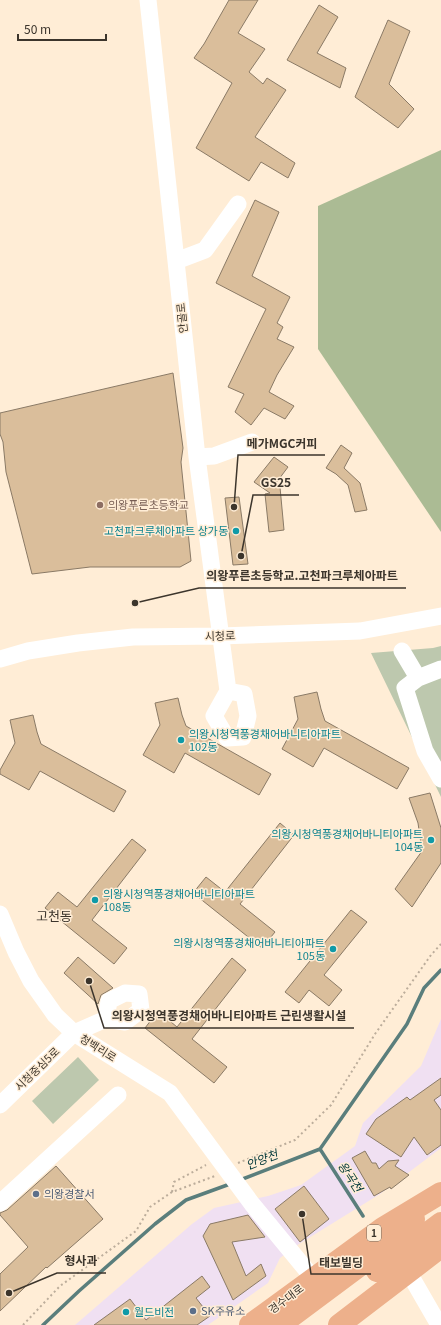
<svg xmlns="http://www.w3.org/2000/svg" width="441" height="1325" viewBox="0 0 441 1325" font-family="Georgia,'Noto Sans KR',serif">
	<rect width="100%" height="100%" fill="#ffedd6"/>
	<!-- industrial -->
	<path fill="#f0e0f2" d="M441,1019V1148L380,1194L299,1244L280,1258L268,1283L208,1325H75L192,1224L214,1208L268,1196L301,1185L355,1146L363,1123L421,1066Z"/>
	<!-- green -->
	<path fill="#bdc8ae" d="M441,646V797L371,653L433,648Z
		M78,1057L99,1080L53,1124L32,1101Z"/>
	<!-- forest -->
	<path fill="#abbb94" d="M441,150V532L318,349V206Z"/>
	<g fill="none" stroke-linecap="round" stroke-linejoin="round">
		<!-- stream -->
		<path stroke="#5a7e7c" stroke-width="3.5" d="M320,1149L363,1216
			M240,1180L320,1149L407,1024L424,988L441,970
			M43,1325L79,1291L155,1224L186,1200L230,1184"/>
	</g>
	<!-- building -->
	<path fill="#dabe9b" stroke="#8a7a66" d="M229,0H258L238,33L265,49L249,72L263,84L267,78L286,90L255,137L295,163L288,178L261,162L249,181L196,148L232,83L194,58L204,44Z
		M319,5L338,17L317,53L346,68L340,88L287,60Z
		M388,20L410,31L389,84L414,109L398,128L355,97Z
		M255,200L279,212L252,276L290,297L277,323L283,327L277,339L294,347L277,375L269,392L294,406L285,419L264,408L251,425L235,412L244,394L228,387L266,309L216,283Z
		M173,373L183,448L181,462L191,561L180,567H90L32,574L6,472L3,442L0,434V413Z
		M341,445L352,453L344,468L360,483L367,510L355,512L348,485L336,474L326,468Z
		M274,457L288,467L276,483L280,487L284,530L269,532L265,494L270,493L254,482Z
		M239,497L248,564L233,565L225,498Z
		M317,692L321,709L325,721L409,768L397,789L324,748L313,767L282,749L298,719L294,697Z
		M178,698L182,715L186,726L271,774L259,795L185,753L174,773L143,755L160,725L155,703Z
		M33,715L37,732L41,744L126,791L114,812L40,771L29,790L0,774V770L15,743L10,720Z
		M430,793L441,828V863L412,907L395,889L422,851L418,823L409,798Z
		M280,823L294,835L240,904L275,932L262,948L193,893L206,877L225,892Z
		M132,839L146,850L92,920L127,948L114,964L45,908L58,892L77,907Z
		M351,910L367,922L324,975L342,990L329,1006L309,990L299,1003L285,992Z
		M78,957L113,988L101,995L98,1004L64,973Z
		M232,958L246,970L192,1039L227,1067L214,1083L145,1028L158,1011L177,1027Z
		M441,1078V1095L434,1100L441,1110V1145L427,1155L414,1137L401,1157L366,1134L376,1119L407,1097L410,1100Z
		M365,1151L372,1163H376L379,1169L388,1161L399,1160L395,1166L409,1175L391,1189L390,1187L374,1196L352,1158Z
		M56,1166L103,1219L47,1268L46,1267L0,1311V1274L28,1247L0,1215V1213L7,1210Z
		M304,1186L329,1219L300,1242L275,1209Z
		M248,1215L265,1237L232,1242L246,1276L261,1264L266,1276L233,1300L203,1236L210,1224Z
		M202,1276L210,1287L196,1298L210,1316L197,1325H94L130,1299L146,1320Z"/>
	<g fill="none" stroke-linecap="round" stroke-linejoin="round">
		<!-- path -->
		<path stroke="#bcad9b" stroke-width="2" stroke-dasharray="2 3" stroke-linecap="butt" d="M238,1163L295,1140L331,1105L375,1034L431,955L441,944
			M172,1192L174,1182L206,1165
			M23,1325L60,1286L136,1231L150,1207L172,1192L215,1176"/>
		<!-- minor -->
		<path stroke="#fff" stroke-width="17" d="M148,0L197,457L228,691L214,716L227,738L243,737L248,716L244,694L228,691
			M176,261L205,250L238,204
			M197,457L214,456L252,442
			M402,651L418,678
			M0,659L28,651L78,643L133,637L220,636L360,631L441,616
			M441,669L418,678L405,688L425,751L441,779
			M0,914L16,952L31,981L55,1015L74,1033L170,1093L252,1204L313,1278
			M0,1105L74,1033L106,1019L125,1022L141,1010L139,994L125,993L109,1001L106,1019
			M0,1203L118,1095
			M409,1273L439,1325"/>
		<!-- major -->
		<path stroke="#edb08b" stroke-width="22" d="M377,1271L441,1223
			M250,1325L383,1228L441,1193
			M280,1325L386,1246L414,1219
			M339,1325L441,1247"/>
	</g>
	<!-- markers -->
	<circle fill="#8d6e63" stroke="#ffedd6" stroke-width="1.5" cx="100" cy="505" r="4"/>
	<g fill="#0f9aa8" stroke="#ffedd6" stroke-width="1.5">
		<circle cx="236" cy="531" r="4"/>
		<circle cx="181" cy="740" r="4"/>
		<circle cx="431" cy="840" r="4"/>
		<circle cx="95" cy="900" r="4"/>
		<circle cx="333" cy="949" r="4"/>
		<circle cx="126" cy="1312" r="4"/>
	</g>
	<g fill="#5c6f8a" stroke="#ffedd6" stroke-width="1.5">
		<circle cx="36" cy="1194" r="4"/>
		<circle cx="193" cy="1311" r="4"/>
	</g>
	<g text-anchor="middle" stroke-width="3" stroke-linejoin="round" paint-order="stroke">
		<!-- shield labels -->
		<rect fill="#ffedd6" stroke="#766c5f" stroke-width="1" x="367" y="1225" width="14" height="16" rx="3"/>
		<g font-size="10" font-weight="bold" fill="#3c352c">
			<text x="374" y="1237">1</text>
		</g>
		<!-- street labels -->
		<g font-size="11" fill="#3c352c" stroke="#ffedd6">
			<text transform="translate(182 318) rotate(-96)" y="4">안골로</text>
			<text transform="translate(220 636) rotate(-2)" y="4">시청로</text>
			<text transform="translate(98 1048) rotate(32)" y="4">청백리로</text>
			<text transform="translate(37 1069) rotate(-44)" y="4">시청중심5로</text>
			<text transform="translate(286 1299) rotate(-37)" y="4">경수대로</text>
		</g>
		<!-- education labels -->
		<g font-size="11" fill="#785e54" stroke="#ffedd6" text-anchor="start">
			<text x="108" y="509">의왕푸른초등학교</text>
		</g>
		<!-- culture labels -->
		<g font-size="11" fill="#0d838f" stroke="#ffedd6" text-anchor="end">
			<text x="228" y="535">고천파크루체아파트 상가동</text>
			<text x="189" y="738" text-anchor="start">의왕시청역풍경채어바니티아파트<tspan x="189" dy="13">102동</tspan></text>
			<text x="423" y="838">의왕시청역풍경채어바니티아파트<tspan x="423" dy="13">104동</tspan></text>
			<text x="103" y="898" text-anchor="start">의왕시청역풍경채어바니티아파트<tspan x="103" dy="13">108동</tspan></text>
			<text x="325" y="947">의왕시청역풍경채어바니티아파트<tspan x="325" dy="13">105동</tspan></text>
			<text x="134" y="1316" text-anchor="start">월드비전</text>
		</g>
		<!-- service labels -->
		<g font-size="11" fill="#4e5e75" stroke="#ffedd6" text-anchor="start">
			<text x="44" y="1198">의왕경찰서</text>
			<text x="201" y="1315">SK주유소</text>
		</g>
		<!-- water labels -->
		<g font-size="12" font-style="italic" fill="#003739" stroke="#ffedd6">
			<text transform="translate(262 1160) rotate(-21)" y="4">안양천</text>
			<text transform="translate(350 1177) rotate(57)" y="4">왕곡천</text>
		</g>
		<!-- quarter labels -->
		<g font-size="13" fill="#3c352c" stroke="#ffedd6">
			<text x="54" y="921">고천동</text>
		</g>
	</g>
	<!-- callouts -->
	<path fill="none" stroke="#3c352c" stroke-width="1.5" d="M234 507L238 455H325M241 556L253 495H299M135 603L199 588H406M89 981L104 1028H354M9 1293L57 1273H106M302 1214L311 1274H371"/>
	<g fill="#3c352c" stroke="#ffedd6" stroke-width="1.5">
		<circle cx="234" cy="507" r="4"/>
		<circle cx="241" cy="556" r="4"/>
		<circle cx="135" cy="603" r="4"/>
		<circle cx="89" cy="981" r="4"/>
		<circle cx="9" cy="1293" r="4"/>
		<circle cx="302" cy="1214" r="4"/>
	</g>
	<g font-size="12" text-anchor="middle" font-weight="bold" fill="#3c352c" stroke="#ffedd6" stroke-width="3" stroke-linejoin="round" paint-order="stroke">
		<text x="282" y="448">메가MGC커피</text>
		<text x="276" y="487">GS25</text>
		<text x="302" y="580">의왕푸른초등학교.고천파크루체아파트</text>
		<text x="229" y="1020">의왕시청역풍경채어바니티아파트 근린생활시설</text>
		<text x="81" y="1265">형사과</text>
		<text x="341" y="1267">태보빌딩</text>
	</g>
	<!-- scale -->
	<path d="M18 34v6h88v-6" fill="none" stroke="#3c352c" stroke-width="2"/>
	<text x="24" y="34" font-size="12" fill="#3c352c" stroke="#ffedd6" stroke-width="3" paint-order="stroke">50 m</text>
</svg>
